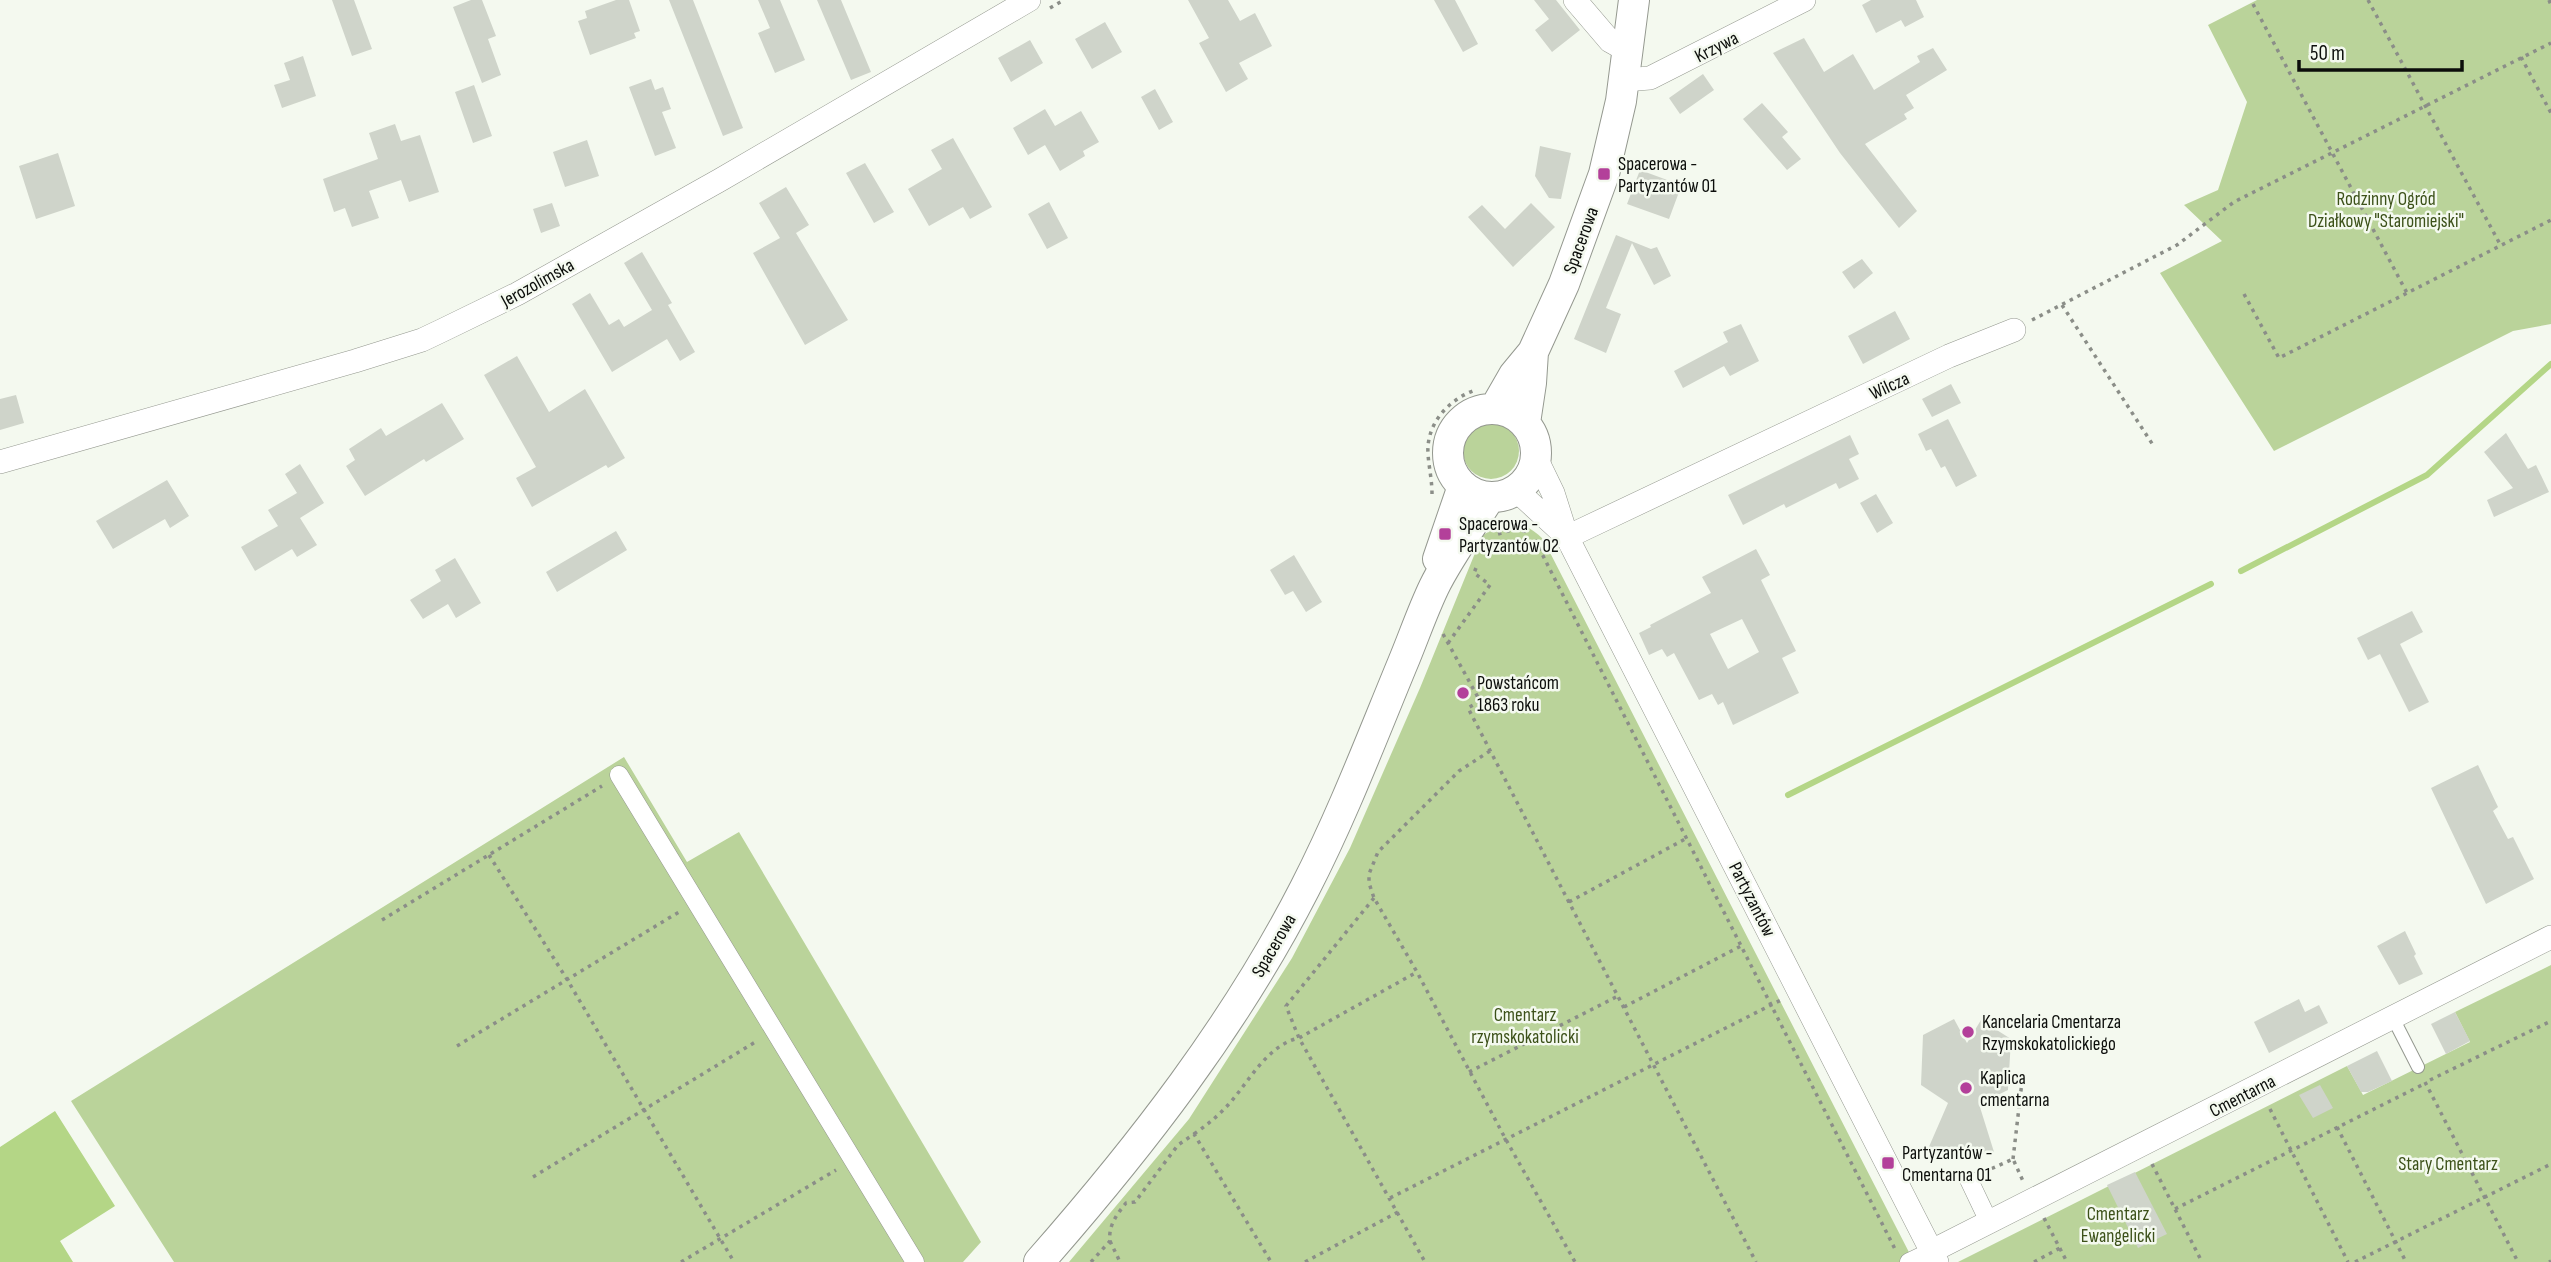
<svg xmlns="http://www.w3.org/2000/svg" width="2551" height="1262" viewBox="0 0 2551 1262" font-family="'Sofia Sans Condensed',sans-serif">
	<rect width="100%" height="100%" fill="#f4f9ef"/>
	<!-- green -->
	<path fill="#bad39a" d="M2257,0H2551V324L2513,331L2274,451L2160,273L2222,241L2184,205L2218,190L2247,102L2208,25Z
		M1463 451a28 28 0 1 1 56 0a28 28 0 1 1-56 0Z
		M1506,523C1521,522 1532,528 1543,539L1914,1262H1069L1189,1119L1292,958L1350,848L1420,688L1482,536L1495,527Z
		M624,757L687,862L739,832L981,1242L963,1262H174L71,1101Z
		M2551,965V1262H1958L2347,1066L2363,1095L2470,1042L2455,1012Z"/>
	<!-- forest -->
	<path fill="#b4d686" d="M55,1111L115,1206L60,1241L73,1262H0V1147Z"/>
	<g fill="none" stroke-linecap="round" stroke-linejoin="round">
		<!-- stream -->
		<path stroke="#b4d686" stroke-width="6" d="M2241,571L2427,475L2551,364
			M1788,795L2211,584"/>
	</g>
	<!-- building -->
	<path fill="#cfd4ca" fill-rule="evenodd" d="M332,0H354L372,49L352,56Z
		M471,0H482L496,36L488,39L501,75L482,83L453,7Z
		M616,0H629L640,31L634,33L636,38L590,55L578,21L587,18L585,11Z
		M669,0H693L743,128L723,136Z
		M758,0H780L805,60L775,73L758,33L770,28Z
		M817,0H841L871,72L851,80Z
		M1188,0H1228L1240,21L1255,13L1272,46L1239,63L1248,79L1226,92L1199,43L1209,38Z
		M1434,0H1455L1478,44L1463,52Z
		M1534,0H1556L1580,30L1552,52L1535,30L1549,19Z
		M1871,0H1916L1924,17L1905,27L1901,20L1876,33L1862,5Z
		M1105,22L1122,52L1092,69L1075,39Z
		M1804,38L1824,72L1853,54L1874,90L1920,62L1917,56L1933,48L1947,70L1906,95L1914,108L1904,114L1907,119L1865,144L1917,211L1899,228L1840,153L1773,53Z
		M1030,40L1043,63L1011,82L998,58Z
		M303,56L316,96L282,108L274,85L290,80L284,63Z
		M1703,74L1714,90L1680,114L1669,98Z
		M651,79L655,90L663,87L671,109L662,112L676,148L655,156L629,87Z
		M474,85L492,136L473,143L455,92Z
		M1155,89L1173,122L1159,130L1141,97Z
		M1762,103L1788,132L1782,137L1801,159L1787,170L1743,119Z
		M1045,109L1055,126L1081,111L1099,142L1083,151L1085,156L1060,171L1045,145L1028,155L1013,128Z
		M395,124L401,141L420,135L439,192L409,202L401,180L369,191L379,218L352,227L345,208L334,212L323,179L378,159L369,133Z
		M953,138L992,207L970,219L963,207L929,226L908,189L942,169L931,150Z
		M587,140L599,176L565,187L553,152Z
		M1540,146L1571,153L1561,199L1549,198L1535,176Z
		M58,153L75,206L36,219L19,166Z
		M865,163L894,212L874,223L846,173Z
		M1640,170L1670,181L1668,188L1679,192L1669,219L1627,204Z
		M786,187L809,225L796,233L848,320L805,345L753,253L780,238L759,203Z
		M1049,202L1068,238L1047,249L1028,214Z
		M552,203L560,226L541,233L533,209Z
		M1531,203L1555,227L1513,267L1468,217L1482,205L1505,229Z
		M1616,235L1651,249L1657,247L1671,276L1654,285L1632,243L1606,308L1621,314L1606,353L1574,339Z
		M642,252L672,303L668,305L695,352L680,361L667,339L612,372L572,304L590,293L609,325L619,319L624,327L652,310L624,263Z
		M1862,259L1873,273L1854,289L1842,272Z
		M1895,311L1910,339L1863,364L1848,336Z
		M1741,324L1759,361L1730,376L1724,366L1683,388L1674,371L1728,342L1723,332Z
		M517,356L549,412L585,389L625,458L608,468L606,465L532,507L516,478L536,467L484,375Z
		M1951,384L1961,403L1932,417L1922,399Z
		M16,395L24,423L0,430V399Z
		M442,403L464,439L426,462L424,459L365,496L346,466L355,460L349,449L381,428L386,436Z
		M1948,419L1977,476L1956,487L1945,466L1941,468L1931,449L1926,451L1918,434Z
		M2506,433L2528,469L2536,465L2549,492L2494,517L2487,500L2513,488L2484,452Z
		M1850,435L1859,454L1849,459L1859,479L1839,489L1836,483L1786,508L1784,504L1743,525L1728,495Z
		M300,464L324,503L300,518L317,545L297,557L292,549L255,571L241,547L278,526L268,510L297,493L285,474Z
		M167,480L189,516L170,528L165,519L113,549L96,521Z
		M1876,494L1893,523L1877,533L1860,503Z
		M616,531L627,550L557,592L546,572Z
		M1756,549L1770,575L1761,580L1796,651L1782,658L1799,693L1733,725L1723,702L1718,705L1712,694L1699,700L1674,653L1667,657L1662,649L1649,655L1639,633L1651,627L1650,625L1711,593L1702,577ZM1742,619L1759,652L1728,669L1710,634Z
		M1294,555L1322,602L1306,612L1293,591L1285,595L1270,570Z
		M455,558L481,603L456,618L448,604L423,619L410,600L441,581L435,570Z
		M2412,611L2423,632L2400,644L2429,702L2409,712L2380,654L2368,660L2357,638Z
		M2478,765L2498,807L2493,811L2508,839L2513,837L2534,879L2486,904L2431,788Z
		M2405,931L2416,954L2414,956L2423,974L2399,985L2377,946Z
		M2299,999L2305,1012L2319,1005L2328,1023L2269,1053L2254,1022Z
		M2455,1012L2470,1041L2446,1054L2431,1024Z
		M1954,1019L1967,1043L1981,1020L2011,1039L2008,1090L1979,1104L1994,1152L1976,1155V1158L1946,1157V1153L1928,1149L1948,1103L1921,1085L1923,1035Z
		M2377,1051L2392,1081L2368,1092H2361L2347,1066Z
		M2320,1085L2333,1108L2313,1118L2299,1095Z
		M2135,1172L2167,1234L2138,1248L2107,1185Z"/>
	<g fill="none" stroke-linecap="round" stroke-linejoin="round">
		<!-- service casing -->
		<g stroke="#94988f" stroke-width="14">
			<path id="service" d="M2393,1018L2418,1067"/>
		</g>
		<!-- pedestrian casing -->
		<g stroke="#94988f" stroke-width="19">
			<path id="pedestrian" d="M619,775L915,1262
				M1969,1180L1989,1222
				M1909,1262L1932,1251"/>
		</g>
		<!-- minor casing -->
		<g stroke="#94988f" stroke-width="24">
			<path id="minor" d="M1575,0L1610,41L1628,51
				M1624,80L1650,78L1804,0
				M1536,458L1553,493L1567,537L1937,1262
				M0,462L355,361L422,340L443,330L517,294L720,180L1029,0
				M1516,490L1565,535
				M1567,537L1949,356L2014,330
				M1932,1251L2551,937"/>
		</g>
		<!-- tertiary casing -->
		<g stroke="#94988f" stroke-width="32">
			<path id="tertiary" d="M1495,408L1514,375L1533,352L1564,284L1604,174L1621,101L1634,0
				M1448 453a44 44 0 1 1 88 0a44 44 0 1 1-88 0Z
				M1525,423L1531,383L1533,352
				M1438,559L1463,486
				M1039,1262C1140,1147 1235,1025 1305,888C1342,816 1371,740 1402,665C1413,639 1422,612 1434,587C1448,558 1472,525 1490,497"/>
		</g>
		<!-- path -->
		<path stroke="#8b8e88" stroke-width="3.5" stroke-dasharray="3.5 5" stroke-linecap="butt" d="M2368,0L2501,246
			M2549,0L2551,5
			M2253,4L2407,293
			M1050,8L1064,0
			M2521,57L2551,113
			M2244,294L2279,358L2551,220
			M2062,305L2153,445
			M2032,320L2177,245L2234,202L2551,43
			M1432,494C1432,480 1429,468 1428,454C1426,424 1448,400 1475,390
			M1498,534L1515,529L1528,532
			M1535,540L1896,1251
			M1443,634L1480,701L1468,708L1756,1262
			M1448,643L1490,585L1474,573L1476,568
			M1490,751L1459,771L1378,852L1369,874V883L1374,898L1417,972L1505,1138L1575,1262
			M489,855L568,981L734,1262
			M1374,898L1286,1006L1299,1038L1425,1262
			M1569,902L1687,838
			M382,920L602,786
			M1624,1007L1741,946
			M457,1046L679,912
			M1469,1072L1618,996
			M2430,1080L2551,1021
			M2425,1082L2518,1262
			M2270,1109L2348,1262
			M2337,1127L2406,1262
			M1194,1134C1207,1125 1218,1116 1228,1105C1249,1082 1267,1045 1299,1038L1417,972
			M2013,1159L2023,1073
			M2152,1164L2202,1262
			M1984,1172L2013,1159L2023,1181
			M533,1177L757,1041
			M1390,1198L1781,1000
			M2175,1209L2424,1084
			M2044,1218L2067,1262
			M1110,1241L1120,1262
			M681,1262L836,1170
			M1091,1262L1110,1241C1108,1226 1117,1214 1126,1203L1135,1202L1178,1145L1194,1134L1271,1262
			M1305,1262L1398,1212
			M2034,1262L2060,1248
			M2355,1262L2551,1164
			M2549,1262L2551,1261"/>
		<!-- service -->
		<use href="#service" stroke="#fff" stroke-width="12"/>
		<!-- pedestrian -->
		<use href="#pedestrian" stroke="#fff" stroke-width="18"/>
		<!-- minor -->
		<use href="#minor" stroke="#fff" stroke-width="23"/>
		<!-- tertiary -->
		<use href="#tertiary" stroke="#fff" stroke-width="30"/>
	</g>
	<!-- markers -->
	<g fill="#b3409a" stroke="#f4f9ef" stroke-width="2.5">
		<rect x="1597" y="167" width="14" height="14" rx="3.5"/>
		<rect x="1438" y="527" width="14" height="14" rx="3.5"/>
		<circle cx="1463" cy="693" r="7"/>
		<circle cx="1968" cy="1032" r="7"/>
		<circle cx="1966" cy="1088" r="7"/>
		<rect x="1881" y="1156" width="14" height="14" rx="3.5"/>
	</g>
	<g text-anchor="middle" stroke-width="5" stroke-linejoin="round" paint-order="stroke">
		<!-- street labels -->
		<g font-size="19" fill="#0c0e0b" stroke="#f4f9ef">
			<text transform="translate(1716 46) rotate(-27)" y="7">Krzywa</text>
			<text transform="translate(1580 240) rotate(-70)" y="7">Spacerowa</text>
			<text transform="translate(537 282) rotate(-29)" y="7">Jerozolimska</text>
			<text transform="translate(1889 385) rotate(-25)" y="7">Wilcza</text>
			<text transform="translate(1753 899) rotate(63)" y="7">Partyzantów</text>
			<text transform="translate(1273 945) rotate(-60)" y="7">Spacerowa</text>
			<text transform="translate(2242 1095) rotate(-27)" y="7">Cmentarna</text>
		</g>
		<!-- poi labels -->
		<g font-size="19" fill="#0c0e0b" stroke="#f4f9ef" text-anchor="start">
			<text x="1618" y="170">Spacerowa -<tspan x="1618" dy="22">Partyzantów 01</tspan></text>
			<text x="1459" y="530">Spacerowa -<tspan x="1459" dy="22">Partyzantów 02</tspan></text>
			<text x="1477" y="689">Powstańcom<tspan x="1477" dy="22">1863 roku</tspan></text>
			<text x="1982" y="1028">Kancelaria Cmentarza<tspan x="1982" dy="22">Rzymskokatolickiego</tspan></text>
			<text x="1980" y="1084">Kaplica<tspan x="1980" dy="22">cmentarna</tspan></text>
			<text x="1902" y="1159">Partyzantów -<tspan x="1902" dy="22">Cmentarna 01</tspan></text>
		</g>
		<!-- park labels -->
		<g font-size="19" fill="#3c5119" stroke="#f4f9ef">
			<text x="2386" y="205">Rodzinny Ogród<tspan x="2386" dy="22">Działkowy "Staromiejski"</tspan></text>
			<text x="1525" y="1021">Cmentarz<tspan x="1525" dy="22">rzymskokatolicki</tspan></text>
			<text x="2448" y="1170">Stary Cmentarz</text>
			<text x="2118" y="1220">Cmentarz<tspan x="2118" dy="22">Ewangelicki</tspan></text>
		</g>
	</g>
	<!-- scale -->
	<path d="M2299 60v10h163v-10" fill="none" stroke="#0c0e0b" stroke-width="3.5"/>
	<text x="2310" y="60" font-size="21" fill="#0c0e0b" stroke="#f4f9ef" stroke-width="5" paint-order="stroke">50 m</text>
</svg>
